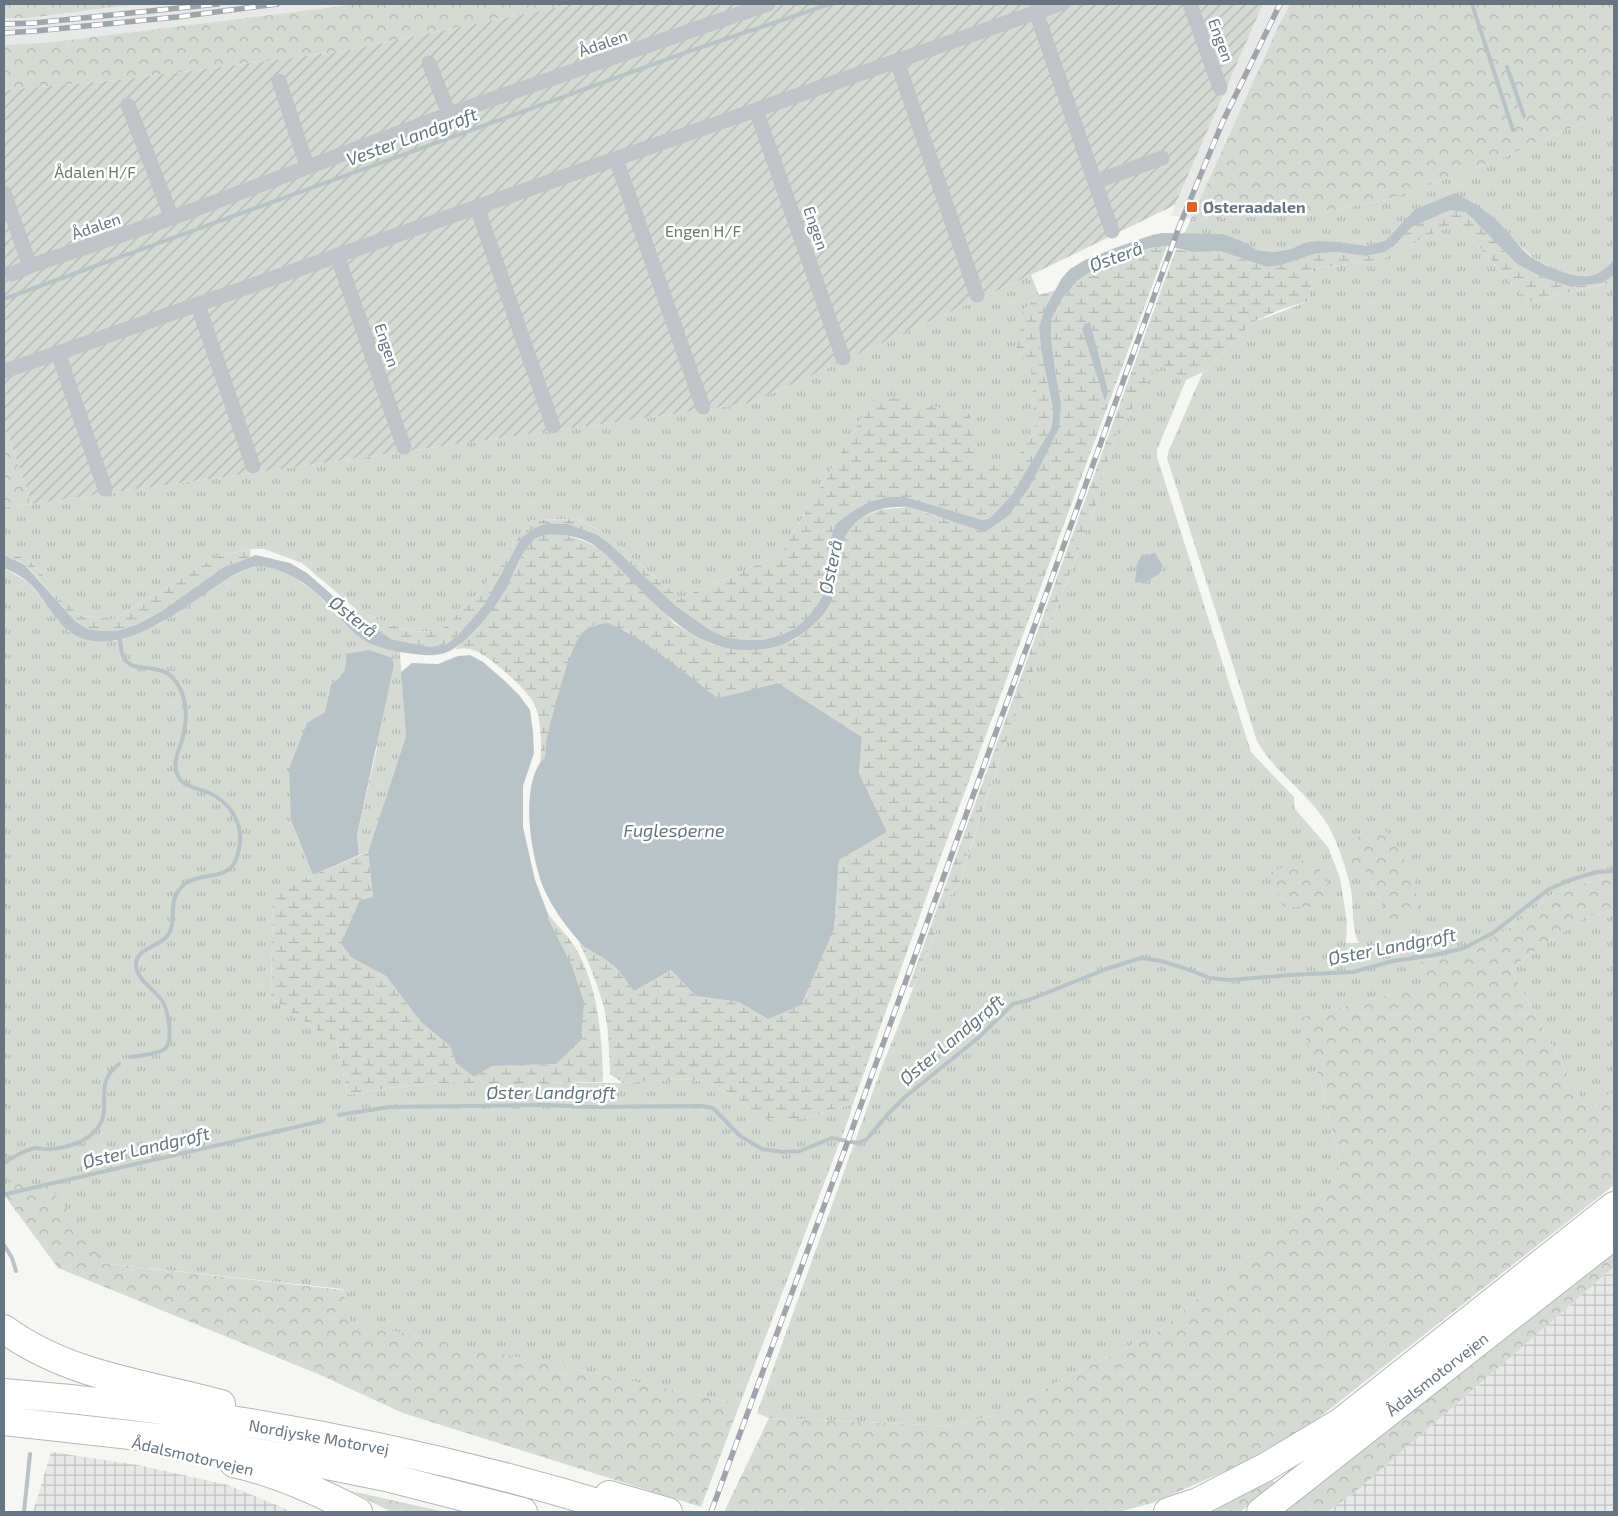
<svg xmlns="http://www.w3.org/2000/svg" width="1618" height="1516" viewBox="0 0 1618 1516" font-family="'Exo 2',sans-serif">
	<defs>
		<pattern id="industrial-grid" width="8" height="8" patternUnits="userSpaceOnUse" patternTransform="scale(1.25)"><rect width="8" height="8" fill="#e7e8e7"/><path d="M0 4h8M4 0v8" fill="none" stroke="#bfc1c1"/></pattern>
		<pattern id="grass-tufts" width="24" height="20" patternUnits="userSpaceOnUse" patternTransform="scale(1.25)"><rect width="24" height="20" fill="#d5dbd3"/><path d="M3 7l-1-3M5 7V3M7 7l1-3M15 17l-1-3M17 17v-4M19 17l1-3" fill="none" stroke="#b1b6b1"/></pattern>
		<pattern id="forest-crowns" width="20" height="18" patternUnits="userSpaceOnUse" patternTransform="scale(1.25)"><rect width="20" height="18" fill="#d5dbd3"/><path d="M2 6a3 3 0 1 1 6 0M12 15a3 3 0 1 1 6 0" fill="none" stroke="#b1b6b1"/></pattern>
		<pattern id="wetland-marsh" width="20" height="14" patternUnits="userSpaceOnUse" patternTransform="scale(1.25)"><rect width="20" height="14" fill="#d5dbd3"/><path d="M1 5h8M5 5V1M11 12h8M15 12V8" fill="none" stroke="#b1b6b1"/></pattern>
		<pattern id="garden-furrows" width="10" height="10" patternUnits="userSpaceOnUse" patternTransform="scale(1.25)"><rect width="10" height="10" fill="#d5dbd3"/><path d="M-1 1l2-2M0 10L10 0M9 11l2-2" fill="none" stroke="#b1b6b1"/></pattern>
	</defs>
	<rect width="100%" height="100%" fill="#f6f7f3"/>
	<!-- built -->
	<path fill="#e7e8e7" d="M137,4H357L53,42L4,45V18H30Z
		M1263,4H1290L1277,29L1191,219L1171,215Z"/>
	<!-- industrial -->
	<path fill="url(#industrial-grid)" d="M1614,1267V1512H1327L1360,1488Z
		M51,1452L138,1465L228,1485L293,1512H33Z"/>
	<!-- grass -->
	<path fill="url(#grass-tufts)" fill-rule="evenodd" d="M1614,109L1613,170L1614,259C1607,267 1600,275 1588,276C1573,277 1542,266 1530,255C1517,244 1506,230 1494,218L1414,210L1386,240L1367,246L1339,242L1304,243L1291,249L1274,252L1257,250L1244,242L1203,235L1184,234L1191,219L1314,214L1386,200L1500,159Z
		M1457,222L1528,302L1614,282V877H1604L1554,893L1511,927L1473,950L1421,962L1423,986L1300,1018L1321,1082L1340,1164L1335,1185L1159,1331L991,1416L953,1426L769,1418L757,1413L881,1069L950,896C959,886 963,877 965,864L998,763L1100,494L1104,472L1117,435L1153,374L1162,366L1186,380L1157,450V457L1251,752L1294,797L1295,809L1328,847L1340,878L1347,922L1346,943H1359C1351,929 1354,906 1351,890C1347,870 1339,847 1330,829C1311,794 1276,775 1257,741L1167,458L1169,450L1203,372L1252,323L1309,301L1313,268L1378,261ZM1400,855L1414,874L1390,920L1365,870Z
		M1031,275L1039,295L1023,311L1032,365L1035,431L1012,465H977L876,394L780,555L680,598L602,532L578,519L531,520L477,595L440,631L410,632L357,610L302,563L264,549H250L215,557L115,619L81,616L31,562L4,549V507L32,504L751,403Z
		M263,565L289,574L315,592L353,632L370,643L400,652L406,736L368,852L359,855L357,835L377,748L346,667L342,675L331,684L325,712L307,723L291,820L313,875L273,893L271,998L337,1044L348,1095L388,1088L442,1083H623L684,1079L706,1082L734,1096L754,1112L801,1119L853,1104L849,1118L740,1404L350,1322L343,1289L100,1263L10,1182L4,1186V568L29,583L69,632L115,641L128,637L159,624L222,582L246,569Z
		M1614,910V1091L1587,1110L1510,968L1586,917Z"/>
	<!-- forest -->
	<path fill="url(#forest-crowns)" d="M4,4H137L30,18H4Z
		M357,4H572L344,51L118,80L4,90V45L53,42Z
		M1290,4H1614V109L1500,159L1386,200L1314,214L1191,219L1277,29Z
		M4,424L32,504L4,507Z
		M1383,827L1414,874L1418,913L1402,923L1390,920L1365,870L1360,872L1349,863L1353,839Z
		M1302,860L1319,869L1329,886L1321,907H1283L1269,873Z
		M1604,877H1614V910L1586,917L1510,968L1587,1110L1614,1091V1185L1316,1420L1240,1465L1152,1503L1119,1512H724L769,1418L953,1426L991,1416L1159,1331L1335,1185L1340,1164L1321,1082L1299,1018L1423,986L1421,962L1473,949L1511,927L1554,893Z
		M10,1182L49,1187L97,1245L100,1263L343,1290L351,1322L740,1404L701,1507L403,1413L318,1374L58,1268L4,1195V1186Z
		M1614,1248V1267L1360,1488L1327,1512H1282Z
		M1271,1478L1276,1485L1240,1512H1205Z
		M351,1491L445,1512H391Z"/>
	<!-- wetland -->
	<path fill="url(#wetland-marsh)" d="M1450,210L1466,212L1517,264L1542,277L1571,287L1602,283L1614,275V282L1528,302L1457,222L1378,261L1313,268L1309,301L1279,310L1252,323L1203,372L1186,380L1162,366L1153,374L1117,435L1104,472L1100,494L998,763L965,863C963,877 959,886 950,896L913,988L909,986L1176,249L1193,252L1220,251L1267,267L1282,265L1314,254L1336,252L1368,256L1384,252L1394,246L1412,227Z
		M1167,246L940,859L853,1104L801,1119L773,1121L754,1112L734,1096L706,1082L684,1079L623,1083L610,1074C609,1052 609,1029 604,1008C598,985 589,963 579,942L610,962L634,990L671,970L696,996L739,1002L768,1019L834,929L839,860L887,832L859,773L862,737L778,683L718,698L624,630L595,625L581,633L572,651L546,742L545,757L540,762C542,745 541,724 536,708C532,693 492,659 478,652C470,648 464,648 455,649C474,631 491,613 505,591C515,575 519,555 532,541C549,524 591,542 606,553L675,624L695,636L714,645L748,650L773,648L796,639L835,584L838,556L845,533L857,520L879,510L909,507L985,532L1029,488L1061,403L1056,375L1051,337V320L1062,299L1077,281L1093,270L1120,257L1150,248Z
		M1056,290L1045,308L1039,327L1041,350L1053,409L1052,427L1011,496L990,518L983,520L905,497H888L869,502L853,511L828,574L826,589L819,602L806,619L794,629L779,636L762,640H743L725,637L710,630L676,606L610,544L568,524L549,523L534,528L521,538L484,605L459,634L447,644L430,647L391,639L356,616L357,610L410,632L440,631L477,595L531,520L577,519L602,532L680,598L780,555L876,394L970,414L977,465H1012L1035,431L1031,365L1016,351L1023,311L1039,295Z
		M4,549L31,562L81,616L115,619L215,557L251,549L250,557L224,567L162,611L138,624L117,631H100L88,629L76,622L26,565L4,555Z
		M368,852L373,897L352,958L386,976L421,1022L450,1046L456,1063L474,1077L492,1066L556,1064L548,914C557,925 567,935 575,947C599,988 602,1036 603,1082L482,1084L442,1083L388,1088L348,1095L337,1044L271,998L273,892Z"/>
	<!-- garden -->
	<path fill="url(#garden-furrows)" d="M572,4H1263L1175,205L1031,275L751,403L32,504L4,424V90L118,80L344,51Z"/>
	<!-- water -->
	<path fill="#b9c2c7" d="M1455,193C1469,200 1482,208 1494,218C1508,230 1517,246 1531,257C1544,266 1574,278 1589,276C1600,274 1608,267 1614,259V275L1602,283L1571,287L1542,277L1517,264L1466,212L1450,210L1412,227L1394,246L1384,252L1367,256L1336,252L1314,254L1282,265L1267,267L1220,251L1193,252L1167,246L1150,248L1120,257L1093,270L1077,281L1062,299L1051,320V338L1056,375L1061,403L1059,428L1029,488L1008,516L985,532C965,526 945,519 926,512C920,511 913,508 908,507C872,505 846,520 838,556C835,570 836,585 832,599C824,621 793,644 771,648C705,660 669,619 627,576C606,555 594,537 561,535C551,534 539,534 532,542C520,554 515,571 508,586C497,606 466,646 445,653C432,657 420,655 407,653C396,652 382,648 371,644C348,633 335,609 316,593C303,581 285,571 267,567C255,564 243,570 232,576C191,600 132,656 81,638C58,629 47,601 30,584C23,577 13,572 4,568V555L25,565L76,622L88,629L100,631H117L138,624L162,611L224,567L256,555L290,563L307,573L356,616L391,639L430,647L447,644L459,634L484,605L521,538L534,528L548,523L568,524L597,535L610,544L676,606L710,630L725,637L743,640H762L779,636L794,629L806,619L819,602L826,589L831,538L835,525L853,511L869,502L888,497H905L983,520L990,518L1011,496L1052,427L1053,409L1041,350L1039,327L1045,308L1062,278L1070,269L1085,260L1115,248L1152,235L1162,233L1223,234L1244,242L1257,250L1274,252L1291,249L1304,243L1318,241L1339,242L1367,246L1386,240L1414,210Z
		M1090,322L1108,391L1105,401L1082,329L1085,324Z
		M1155,553L1163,566L1159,574L1144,583L1135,582L1137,564L1141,556Z
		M608,623C646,639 684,673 718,698L778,683L862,737L859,773L887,832L839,860L834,929L801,1005L768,1019L739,1002L696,996L671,970L634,991C626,981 618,969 609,962C600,954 585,950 578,940C565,925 552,907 544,889C531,858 518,783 545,757L546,742C551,722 570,642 583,632C590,626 599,624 608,623Z
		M369,650L392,658L394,665L357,835L359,855L313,875L291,820L289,769L307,723L325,712L331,684C345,674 346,671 346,654Z
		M470,655L483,662L506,682L519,695L530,710L533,732L534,753L523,786V827L535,880L548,914L549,921L572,966L584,1002L581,1040L556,1064L492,1066L474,1077L456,1063L450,1046L421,1022L386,976L352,958L341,943L360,900L373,897L368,852L406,736L401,672L412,663L438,664L458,656Z"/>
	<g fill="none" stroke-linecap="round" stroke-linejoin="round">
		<!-- stream -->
		<path stroke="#b9c2c7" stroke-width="4" d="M1472,4L1513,130
			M1507,67L1524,116
			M4,299L690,51L830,4
			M119,635C121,642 120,655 126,661C137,673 159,662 174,679C188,696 188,720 182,740C178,752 172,765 178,776C183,787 197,788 207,792C231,802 244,824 239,849C233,885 204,870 186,883C164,900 179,919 168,935C160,947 137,947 136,964C136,981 157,990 164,1004C168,1013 175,1044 163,1050C156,1054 139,1056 130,1057
			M339,1115L389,1107L547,1105L589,1107L702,1106L713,1108L740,1136L762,1149L782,1152L800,1151L832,1138L857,1143L866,1140L888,1114L905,1097L978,1038L1013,1004L1029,1000L1106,969L1141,958L1161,961L1184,968L1210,978L1229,980L1290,975L1353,972L1393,961L1435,955L1464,948L1493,933L1549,889L1573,879L1597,872L1614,871
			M4,1163C13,1157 25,1150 35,1148C40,1148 46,1150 51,1149C66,1148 86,1142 96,1130C115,1109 91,1085 119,1064
			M6,1194L322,1121
			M4,1245L12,1258L16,1271
			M24,1512L30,1454"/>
		<!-- highway casing -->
		<g stroke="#b3b6ba" stroke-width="30">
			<path id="highway" d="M4,1329C68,1376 146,1384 221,1404
				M4,1393C215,1410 425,1449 627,1512
				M4,1421L194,1442L322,1464L386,1477L523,1512
				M234,1463C274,1472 322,1493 358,1512
				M609,1495L668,1512
				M1168,1512L1198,1502L1266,1467L1341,1422L1614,1206
				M1261,1512L1614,1235"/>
		</g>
		<!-- street -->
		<path stroke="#c0c3c7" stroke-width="15" d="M1190,4L1220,88
			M1036,12L1112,231
			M897,61L977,295
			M429,63L449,114
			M279,81L307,166
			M128,105L172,218
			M756,110L843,358
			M616,159L703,407
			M1095,182L1162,158
			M4,193L30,266
			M477,207L553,426
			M337,255L404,447
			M12,274L30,266L172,218L449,114L768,4
			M198,305L253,466
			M4,371L58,353
			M105,489L58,353L1060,4"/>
		<!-- highway -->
		<use href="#highway" stroke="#fff" stroke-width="28"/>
		<!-- rail casing -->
		<g stroke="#9fa5ab" stroke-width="5.5">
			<path id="rail" d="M4,24L34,23L218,4
				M4,33L35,31L177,17L277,4
				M711,1512L845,1149L1179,227L1223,121L1280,4"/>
		</g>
		<!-- rail -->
		<use href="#rail" stroke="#fff" stroke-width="4" stroke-dasharray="11" stroke-linecap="butt"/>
	</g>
	<!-- markers -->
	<rect fill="#dc632e" stroke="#fff" stroke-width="2" x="1186" y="201" width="12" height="12" rx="2.5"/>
	<g text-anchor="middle" stroke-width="5" stroke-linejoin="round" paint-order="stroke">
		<!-- street labels -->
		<g font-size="16" fill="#677583" stroke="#fff">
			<text transform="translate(1221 40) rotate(70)" y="6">Engen</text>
			<text transform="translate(603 43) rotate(-19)" y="6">Ådalen</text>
			<text transform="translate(96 226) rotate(-19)" y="6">Ådalen</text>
			<text transform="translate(816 228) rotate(71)" y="6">Engen</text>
			<text transform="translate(387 345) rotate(71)" y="6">Engen</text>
			<text transform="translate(1437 1374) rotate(-38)" y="6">Ådalsmotorvejen</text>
			<text transform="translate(319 1437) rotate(10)" y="6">Nordjyske Motorvej</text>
			<text transform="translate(193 1456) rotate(13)" y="6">Ådalsmotorvejen</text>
		</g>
		<!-- park labels -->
		<g font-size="16" fill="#687b65" stroke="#fff">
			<text x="95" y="178">Ådalen H/F</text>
			<text x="703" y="237">Engen H/F</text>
		</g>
		<!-- poi labels -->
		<g font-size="16" font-weight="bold" fill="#677583" stroke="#fff" text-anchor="start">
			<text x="1203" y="213">Østeraadalen</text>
		</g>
		<!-- water labels -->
		<g font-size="18" font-style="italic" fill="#63767f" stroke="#fff">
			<text transform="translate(412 137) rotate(-20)" y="6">Vester Landgrøft</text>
			<text transform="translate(1116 257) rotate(-20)" y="6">Østerå</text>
			<text transform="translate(831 567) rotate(-78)" y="6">Østerå</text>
			<text transform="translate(353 617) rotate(38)" y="6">Østerå</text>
			<text x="674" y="837">Fuglesøerne</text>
			<text transform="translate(1392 947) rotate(-11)" y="6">Øster Landgrøft</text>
			<text transform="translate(952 1040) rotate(-40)" y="6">Øster Landgrøft</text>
			<text x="551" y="1099">Øster Landgrøft</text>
			<text transform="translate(146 1148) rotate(-13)" y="6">Øster Landgrøft</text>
		</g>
	</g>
	<!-- border -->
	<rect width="1618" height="1516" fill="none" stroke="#677583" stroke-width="10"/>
</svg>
